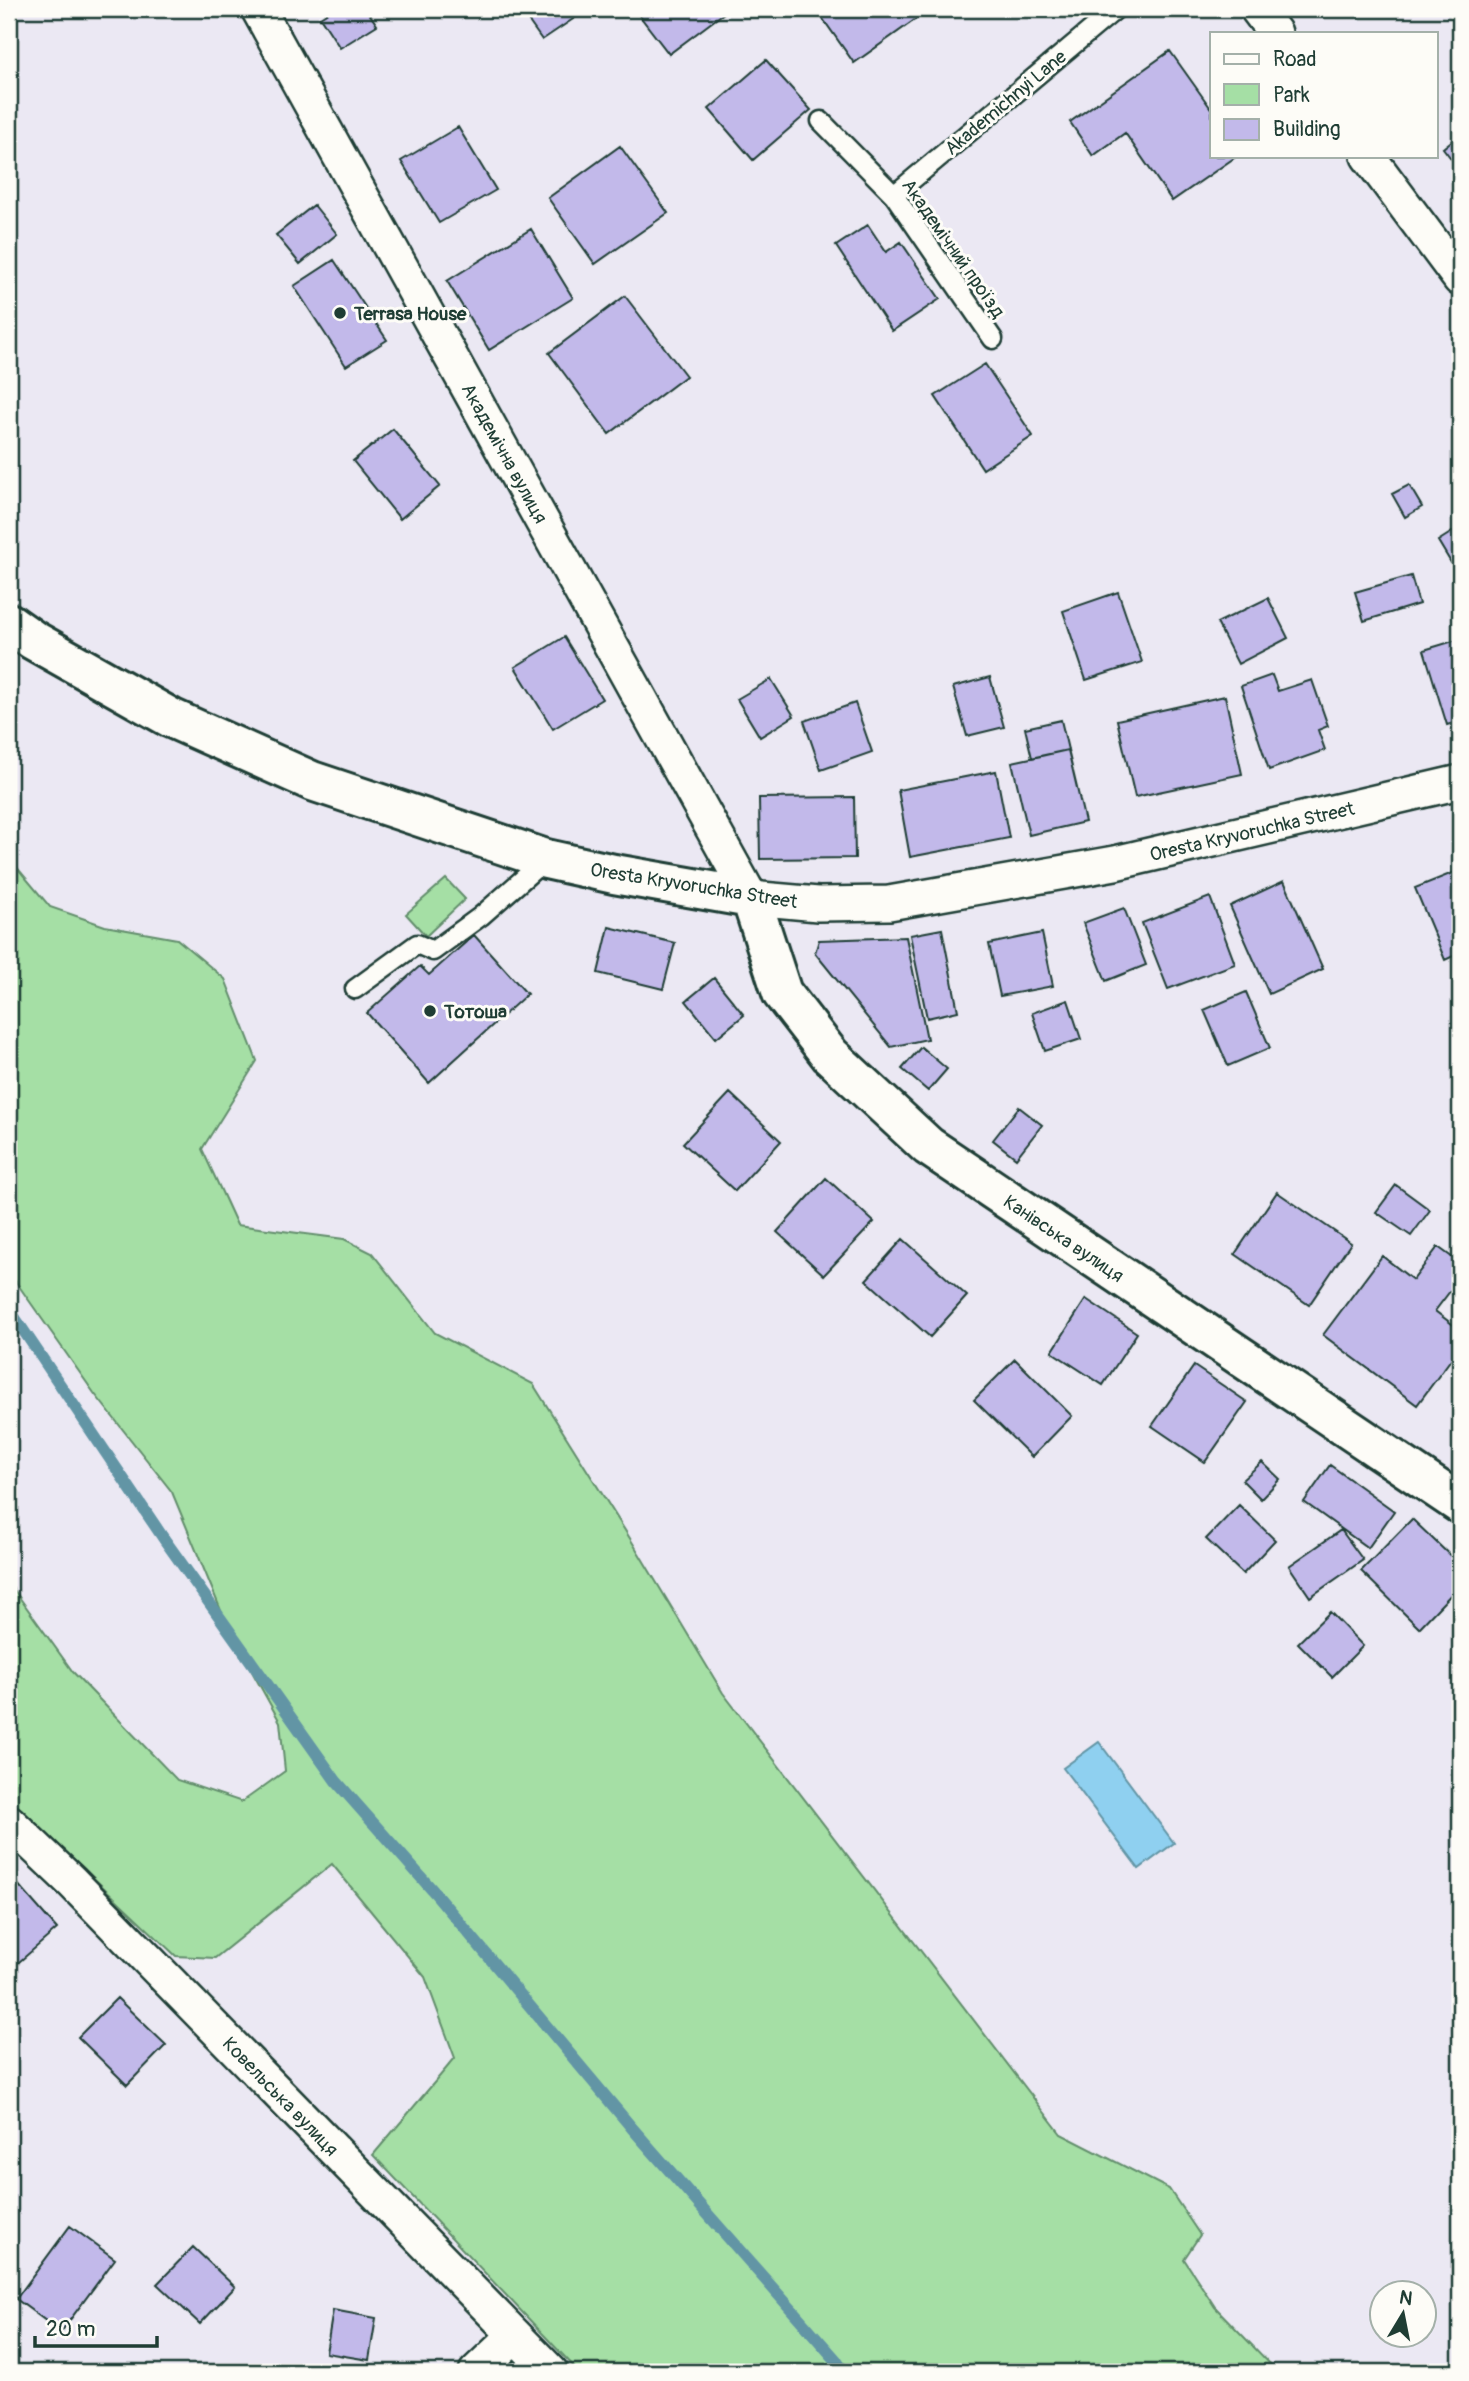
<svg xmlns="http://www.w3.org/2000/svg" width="1469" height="2381" viewBox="0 0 1469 2381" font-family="Pangolin,sans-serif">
	<rect width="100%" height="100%" fill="#ebe8f3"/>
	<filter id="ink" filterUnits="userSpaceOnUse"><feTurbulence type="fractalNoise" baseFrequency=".0143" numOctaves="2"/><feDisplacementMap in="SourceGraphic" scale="14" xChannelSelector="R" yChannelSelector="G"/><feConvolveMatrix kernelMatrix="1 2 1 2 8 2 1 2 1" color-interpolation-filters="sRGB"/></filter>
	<g filter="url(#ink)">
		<!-- green -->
		<path fill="#a5dfa5" stroke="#628e6c" stroke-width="2" d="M9,858L50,907L105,926L177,939L225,979L257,1061L202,1149L237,1225L344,1239L372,1253L435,1333L533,1384L631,1540L723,1693L1061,2134L1169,2189L1200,2235L1184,2259L1215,2307L1278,2372H579L373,2155L455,2058L425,1977L332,1864L215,1958L176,1956L9,1798V1583L73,1672L177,1780L242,1802L285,1771L280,1722L229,1630L172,1492L94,1393L9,1272Z
			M446,879L465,899L426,936L406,914Z"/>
		<!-- water -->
		<path fill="#8fd0f0" stroke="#6295a5" stroke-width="2" d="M1099,1742L1174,1843L1139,1869L1063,1768Z"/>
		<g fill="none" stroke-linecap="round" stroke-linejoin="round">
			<!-- stream -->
			<path stroke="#6295a5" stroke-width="12" d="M9,1309L164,1539L336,1781L435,1893L632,2128L836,2360L844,2372"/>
		</g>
		<!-- building -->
		<path fill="#c2b9ea" stroke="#1f3d34" stroke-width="2" d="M333,9H366L377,25L340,48L320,17Z
			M520,9H588L542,40Z
			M647,9H727L728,10L669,54L639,15Z
			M816,9H919L923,14L854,63Z
			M1170,51L1212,110V156H1237L1172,201L1125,133L1093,156L1070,122Z
			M766,60L811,110L753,160L709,109Z
			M458,127L496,190L439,223L401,161Z
			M1460,134V170L1443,148Z
			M620,146L668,213L595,264L548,198Z
			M314,205L337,234L300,264L276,235Z
			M868,225L886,252L901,242L940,299L892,331L836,246Z
			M531,229L573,298L489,350L447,281Z
			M334,260L387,340L346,366L294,286Z
			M625,296L686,376L609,434L549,353Z
			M985,364L1033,436L983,469L935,396Z
			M393,429L440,486L400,519L353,461Z
			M1409,485L1422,507L1405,517L1392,494Z
			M1460,527V561L1453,566L1438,541Z
			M1411,576L1419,604L1364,621L1355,592Z
			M1118,592L1142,662L1086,680L1063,611Z
			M1268,598L1288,638L1238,664L1217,623Z
			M564,637L602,699L553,729L515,667Z
			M1460,639V721L1447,725L1424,650Z
			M1272,675L1278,691L1312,680L1328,726L1318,730L1325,750L1269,770L1241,686Z
			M990,677L1004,727L967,736L953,687Z
			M771,679L794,716L760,737L737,699Z
			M1225,696L1242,774L1135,797L1117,720Z
			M855,703L872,752L821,770L804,721Z
			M1061,720L1068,750L1032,758L1025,728Z
			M1068,750L1085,822L1029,835L1012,762Z
			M996,771L1009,838L910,857L898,790Z
			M854,797L855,858L760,859L759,798Z
			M1460,870V953L1445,960L1415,888Z
			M1284,881L1323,969L1269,994L1230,906Z
			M1210,897L1235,964L1168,989L1142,923Z
			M1124,908L1146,965L1106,981L1083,923Z
			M609,927L675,943L663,989L598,973Z
			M942,929L958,1011L927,1018L910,935Z
			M1042,933L1053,986L1000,996L989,944Z
			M474,935L527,994L429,1083L367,1013L420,966L429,975Z
			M906,937L927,1039L891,1047L815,953L819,940Z
			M714,978L744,1015L716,1038L686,1001Z
			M1246,992L1270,1048L1228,1066L1204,1010Z
			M1068,1000L1081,1039L1045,1051L1032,1013Z
			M921,1047L947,1069L928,1091L902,1069Z
			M730,1093L781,1141L735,1191L683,1143Z
			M1019,1107L1042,1125L1016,1158L993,1140Z
			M826,1178L874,1222L824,1275L777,1232Z
			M1396,1185L1430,1210L1411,1236L1376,1212Z
			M1277,1192L1351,1243L1309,1305L1235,1254Z
			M903,1239L967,1296L930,1337L866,1280Z
			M1438,1247L1460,1263V1278L1435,1311L1460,1330V1347L1417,1405L1323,1335L1382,1256L1413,1280Z
			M1086,1299L1137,1333L1103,1385L1052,1352Z
			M1015,1359L1072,1416L1032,1457L974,1400Z
			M1194,1366L1247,1402L1205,1462L1152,1426Z
			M1262,1462L1280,1479L1261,1499L1242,1480Z
			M1330,1465L1394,1511L1368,1548L1304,1502Z
			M1239,1505L1275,1540L1243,1574L1206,1539Z
			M1412,1519L1460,1565V1585L1419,1628L1361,1571Z
			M1341,1530L1363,1560L1310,1597L1289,1566Z
			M1330,1612L1363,1646L1332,1677L1298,1643Z
			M9,1874L57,1929L11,1969L9,1967Z
			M117,1998L166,2045L127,2085L78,2037Z
			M70,2226L115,2259L61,2332L16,2299Z
			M193,2247L235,2287L200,2324L157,2284Z
			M333,2310L376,2318L369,2360L326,2353Z"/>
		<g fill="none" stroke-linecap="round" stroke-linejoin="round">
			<!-- lane casing -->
			<g stroke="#1f3d34" stroke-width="23">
				<path id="lane" d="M821,121L894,195L993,339
					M894,195L1116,9
					M355,989L417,944L433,951L481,916L546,859"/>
			</g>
			<!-- street casing -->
			<g stroke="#1f3d34" stroke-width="38">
				<path id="street" d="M258,9L751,898L818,904L889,903L1115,863L1460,782
					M1257,9L1275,33
					M1368,156L1460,279
					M9,1822L72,1882L551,2372
					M476,2372L515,2335"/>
			</g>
			<!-- secondary casing -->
			<g stroke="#1f3d34" stroke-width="44">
				<path id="secondary" d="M9,623L33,640L171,718L312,781L546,859L614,874L751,898L782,993L830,1055L928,1146L1460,1504"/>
			</g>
			<!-- lane -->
			<use href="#lane" stroke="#fdfcf7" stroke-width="18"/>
			<!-- street -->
			<use href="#street" stroke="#fdfcf7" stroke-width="33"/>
			<!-- secondary -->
			<use href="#secondary" stroke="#fdfcf7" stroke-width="38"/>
		</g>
	</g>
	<!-- markers -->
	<g fill="#1f3d34" stroke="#fdfcf7" stroke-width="2.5">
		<circle cx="340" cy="313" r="7"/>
		<circle cx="430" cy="1011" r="7"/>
	</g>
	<g text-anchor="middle" stroke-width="6" stroke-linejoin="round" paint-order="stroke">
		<!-- street labels -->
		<g font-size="19" fill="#1f3d34" stroke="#fdfcf7">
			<text transform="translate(1005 102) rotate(-40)" y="7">Akademichnyi Lane</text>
			<text transform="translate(954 248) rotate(55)" y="7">Академічний проїзд</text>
			<text transform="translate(505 453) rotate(61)" y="7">Академічна вулиця</text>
			<text transform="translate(1252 831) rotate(-13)" y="7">Oresta Kryvoruchka Street</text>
			<text transform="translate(694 885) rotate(9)" y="7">Oresta Kryvoruchka Street</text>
			<text transform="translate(1064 1238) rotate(34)" y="7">Канівська вулиця</text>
			<text transform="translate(281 2096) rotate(46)" y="7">Ковельська вулиця</text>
		</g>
		<!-- poi labels -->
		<g font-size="19" font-weight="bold" fill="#1f3d34" stroke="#fdfcf7" text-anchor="start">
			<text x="354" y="320">Terrasa House</text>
			<text x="444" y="1018">Тотоша</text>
		</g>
	</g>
	<!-- margin -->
	<rect width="1469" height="2381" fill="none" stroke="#fdfcf7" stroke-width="35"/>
	<rect x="18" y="18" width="1434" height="2346" fill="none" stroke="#1f3d34" stroke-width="2.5" filter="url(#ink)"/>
	<!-- legend -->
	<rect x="1210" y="32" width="228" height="126" fill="#fdfcf7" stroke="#a4b0a9" stroke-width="2"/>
	<rect x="1224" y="54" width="35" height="10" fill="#fdfcf7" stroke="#a4b0a9" stroke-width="2"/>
	<text x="1273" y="66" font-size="21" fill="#1f3d34">Road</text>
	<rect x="1224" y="84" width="35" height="21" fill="#a5dfa5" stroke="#a4b0a9" stroke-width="2"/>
	<text x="1273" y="102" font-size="21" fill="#1f3d34">Park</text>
	<rect x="1224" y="119" width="35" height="21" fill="#c2b9ea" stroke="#a4b0a9" stroke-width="2"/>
	<text x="1273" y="136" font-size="21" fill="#1f3d34">Building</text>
	<!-- north arrow -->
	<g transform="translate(1403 2314) rotate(10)"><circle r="33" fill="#fdfcf7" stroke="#a4b0a9" stroke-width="2"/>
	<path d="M0-5L12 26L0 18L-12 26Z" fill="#1f3d34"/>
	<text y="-10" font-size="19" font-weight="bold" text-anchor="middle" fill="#1f3d34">N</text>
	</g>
	<!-- scale -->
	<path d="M35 2336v10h122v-10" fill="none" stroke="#1f3d34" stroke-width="3.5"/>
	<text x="46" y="2336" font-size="21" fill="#1f3d34" stroke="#fdfcf7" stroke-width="5" paint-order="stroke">20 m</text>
</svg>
